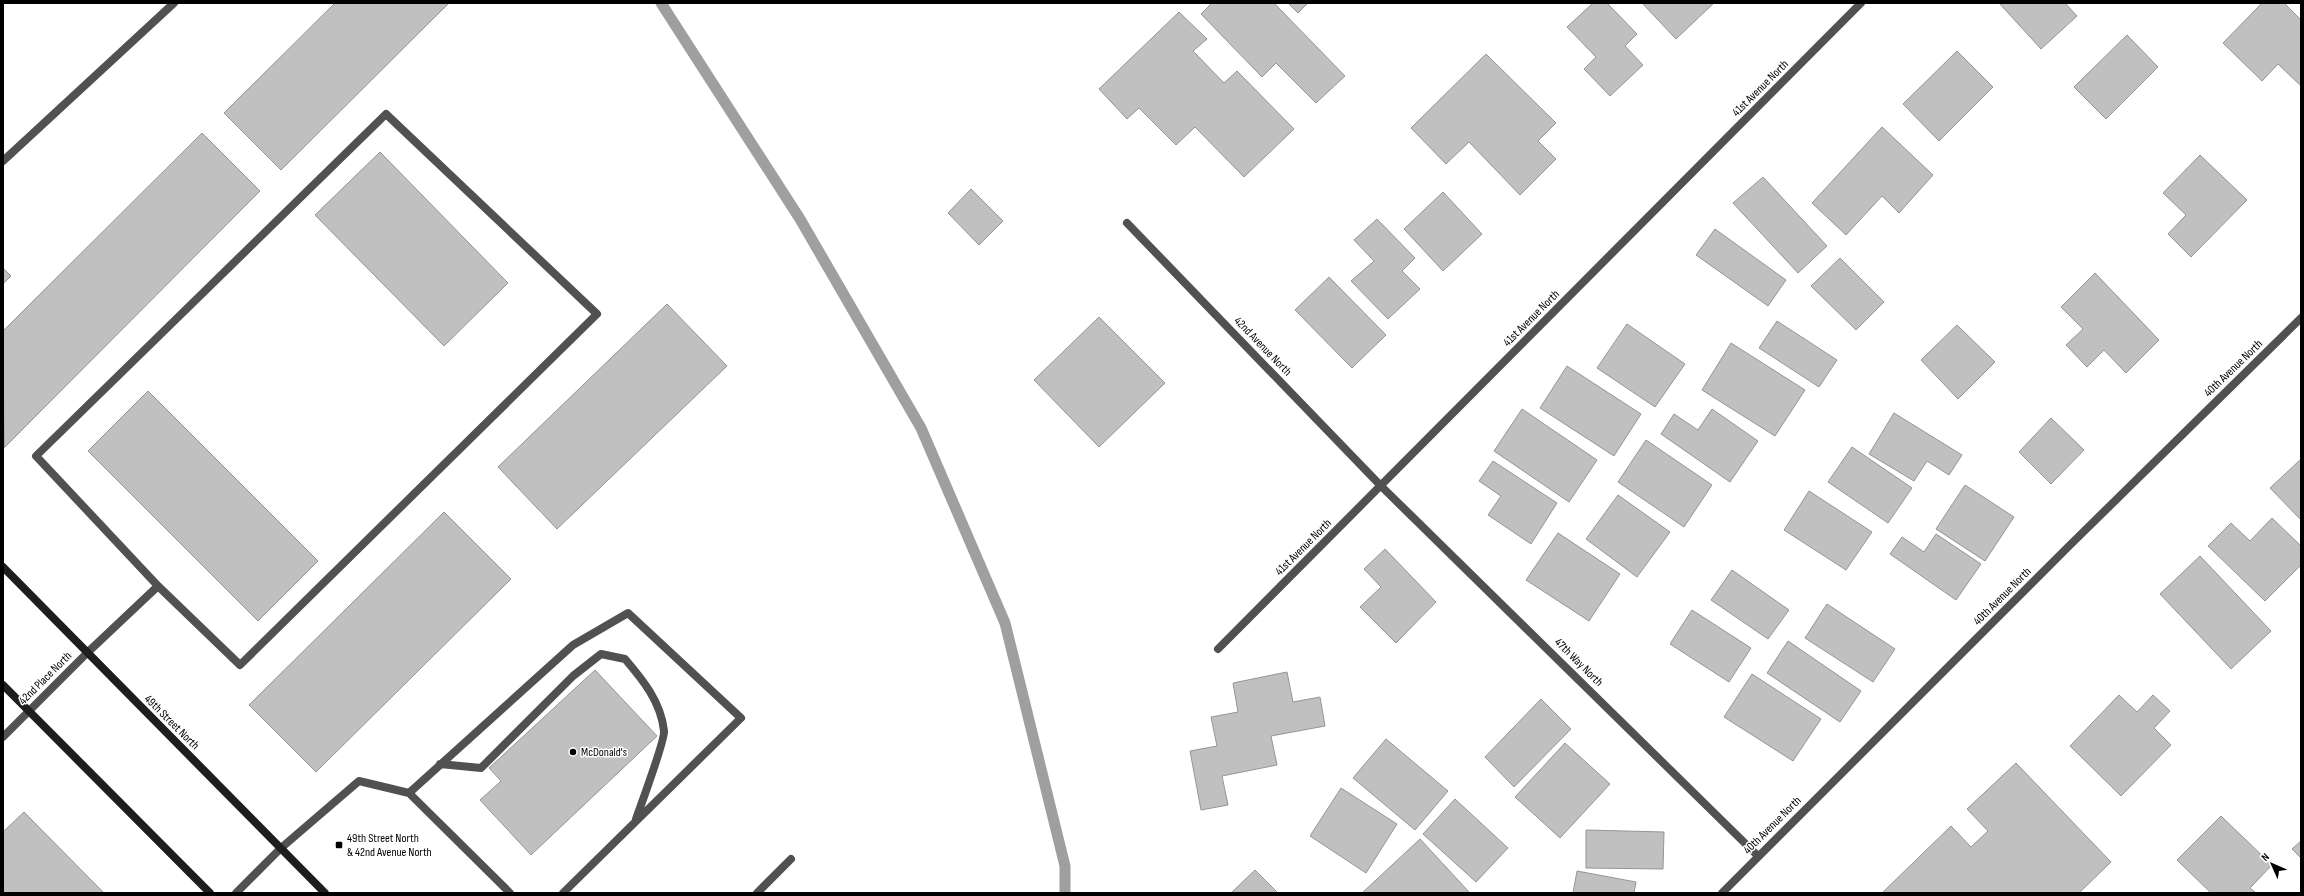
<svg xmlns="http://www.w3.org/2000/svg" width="2304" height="896" viewBox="0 0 2304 896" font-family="'Sofia Sans Condensed',sans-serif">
	<rect width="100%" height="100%" fill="#fff"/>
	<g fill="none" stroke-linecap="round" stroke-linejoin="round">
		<!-- stream -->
		<path stroke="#9f9f9f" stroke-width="11" d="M661,3L800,219L921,428L1005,623L1065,866V893"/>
	</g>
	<!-- building -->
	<path fill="#c0c0c0" stroke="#959595" d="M335,3H449L281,170L224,113Z
		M1212,3H1274L1345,76L1316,103L1276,63L1262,77L1201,14Z
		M1288,3H1308L1298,13Z
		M1593,3H1607L1637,34L1625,46L1643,65L1610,96L1584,69L1596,57L1567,27Z
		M1642,3H1714L1676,39Z
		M1999,3H2065L2077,16L2041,49Z
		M2262,3H2284L2301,20V86L2278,64L2262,81L2223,43Z
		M1179,12L1207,39L1193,51L1224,83L1237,71L1294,129L1244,177L1195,127L1176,145L1139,108L1127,119L1099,89Z
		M2127,35L2158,67L2106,119L2074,87Z
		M1957,51L1993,87L1939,141L1903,104Z
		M1486,54L1556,123L1538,141L1556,159L1520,195L1469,142L1446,164L1411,128Z
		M1882,127L1933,175L1899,213L1882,196L1846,235L1812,203Z
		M202,133L260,191L4,448L3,331Z
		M380,152L508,283L444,346L315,215Z
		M2200,155L2247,200L2191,257L2168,234L2186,215L2163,193Z
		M1763,177L1827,246L1798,273L1733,203Z
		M971,189L1003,221L979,245L948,213Z
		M1443,192L1482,234L1443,271L1404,229Z
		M1377,219L1415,258L1402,271L1420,289L1388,319L1351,281L1374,261L1354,240Z
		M1715,229L1786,280L1768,306L1696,255Z
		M1840,258L1884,302L1856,330L1811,286Z
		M3,268L11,276L3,284Z
		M2095,273L2159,340L2126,373L2104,350L2087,367L2066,345L2083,329L2061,307Z
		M1329,277L1386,335L1352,368L1295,310Z
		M667,304L727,366L557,529L498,467Z
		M1099,317L1165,383L1099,447L1034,380Z
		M1777,321L1837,360L1819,387L1759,348Z
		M1627,324L1685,364L1655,407L1597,368Z
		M1957,325L1995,362L1958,399L1921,360Z
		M1731,343L1805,390L1775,436L1702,390Z
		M1567,366L1641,414L1614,456L1540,408Z
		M148,391L318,561L258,621L88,451Z
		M1522,409L1597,460L1569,502L1494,451Z
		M1712,409L1758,441L1730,482L1661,434L1674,414L1698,430Z
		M1894,413L1962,455L1949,475L1927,461L1914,481L1869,454Z
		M2051,418L2084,450L2051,484L2019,452Z
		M1646,440L1712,485L1684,527L1618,482Z
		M1852,447L1912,488L1888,523L1828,482Z
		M2300,460L2301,461V520L2270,488Z
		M1493,461L1557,503L1531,544L1488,515L1501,496L1479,481Z
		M1965,485L2014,517L1985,561L1936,529Z
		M1809,491L1872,532L1846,570L1784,530Z
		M1618,495L1670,532L1637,577L1586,539Z
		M444,512L511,579L316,772L249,705Z
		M2272,518L2301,546V565L2265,601L2208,546L2231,523L2250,541Z
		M1558,533L1620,574L1589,621L1526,580Z
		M1936,534L1981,564L1956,600L1890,554L1902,537L1924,552Z
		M1385,549L1436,602L1396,643L1360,607L1381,587L1364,569Z
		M2200,556L2271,631L2231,669L2160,594Z
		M1732,570L1789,610L1768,639L1711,600Z
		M1827,604L1895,649L1873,682L1805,638Z
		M1692,610L1751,648L1729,682L1670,644Z
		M1788,641L1861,691L1840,722L1767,673Z
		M595,670L657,736L531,855L480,800L501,781L489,768Z
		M1287,672L1293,702L1320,697L1325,726L1271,736L1277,765L1222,776L1228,805L1201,810L1190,751L1217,746L1211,717L1238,712L1233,683Z
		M1752,674L1821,719L1793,761L1724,717Z
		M2119,695L2137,712L2153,695L2170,711L2154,728L2171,745L2121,796L2070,746Z
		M1541,699L1571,729L1514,787L1485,757Z
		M1386,739L1448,791L1415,830L1353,778Z
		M1565,743L1610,784L1560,838L1515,797Z
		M2016,763L2111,862L2079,893H1882L1951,826L1971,847L1988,831L1967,809Z
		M1341,788L1397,824L1366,873L1310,836Z
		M1455,799L1508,848L1476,882L1423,834Z
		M24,812L104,893H3V832Z
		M2221,816L2272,865L2250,888L2256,893H2211L2177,860Z
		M1586,830L1664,832L1663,869L1586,868Z
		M1420,839L1470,893H1362Z
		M2301,841V858L2292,849Z
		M1255,870L1278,893H1231Z
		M1577,871L1636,882L1634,893H1573Z"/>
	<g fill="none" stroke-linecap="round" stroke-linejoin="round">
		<!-- lane -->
		<path stroke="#515151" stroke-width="8" d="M3,161L174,3
			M87,653L158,586L36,456L386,114L597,314L240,665L158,586
			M440,764L481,768L573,676L601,654L625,659C643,680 661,702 664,731C665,740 641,805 636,819
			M409,793L573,645L628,613L741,718L563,893
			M281,848L359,781L409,793L510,893
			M757,893L791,859"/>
		<!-- street -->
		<path stroke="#515151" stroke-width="8" d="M1127,223L1381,486L1758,856
			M1218,649L1861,3
			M3,737L87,653
			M236,893L281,848
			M1722,893L2068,547L2301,318"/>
		<!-- secondary -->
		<path stroke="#1e1e1e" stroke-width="8" d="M3,567L325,893
			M3,685L210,893"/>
	</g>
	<!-- markers -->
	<g fill="#000" stroke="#fff" stroke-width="1.5">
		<circle cx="573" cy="752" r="4"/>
		<rect x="335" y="841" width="8" height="8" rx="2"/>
	</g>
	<g text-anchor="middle" stroke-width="3" stroke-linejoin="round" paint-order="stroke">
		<!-- street labels -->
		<g font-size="12" fill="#000" stroke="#fff">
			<text transform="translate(1760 88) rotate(-45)" y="4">41st Avenue North</text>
			<text transform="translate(1531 318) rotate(-45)" y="4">41st Avenue North</text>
			<text transform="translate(1263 346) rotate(46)" y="4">42nd Avenue North</text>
			<text transform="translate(2233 368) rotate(-44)" y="4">40th Avenue North</text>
			<text transform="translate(1303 547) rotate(-45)" y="4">41st Avenue North</text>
			<text transform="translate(2002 596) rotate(-45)" y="4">40th Avenue North</text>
			<text transform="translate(1579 662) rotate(45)" y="4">47th Way North</text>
			<text transform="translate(45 678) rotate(-45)" y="4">42nd Place North</text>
			<text transform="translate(172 722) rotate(45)" y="4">49th Street North</text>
			<text transform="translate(1772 825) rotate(-45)" y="4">40th Avenue North</text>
		</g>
		<!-- poi labels -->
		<g font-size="12" fill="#000" stroke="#fff" text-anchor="start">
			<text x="581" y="756">McDonald's</text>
			<text x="347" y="842">49th Street North<tspan x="347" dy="14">&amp; 42nd Avenue North</tspan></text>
		</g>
	</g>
	<!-- border -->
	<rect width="2304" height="896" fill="none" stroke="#000000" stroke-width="8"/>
	<!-- north arrow -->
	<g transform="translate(2272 864) rotate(315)" stroke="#ffffff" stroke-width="3" paint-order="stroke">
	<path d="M0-3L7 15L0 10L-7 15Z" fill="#000000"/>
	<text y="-6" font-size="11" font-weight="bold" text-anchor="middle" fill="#000000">N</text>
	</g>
</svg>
